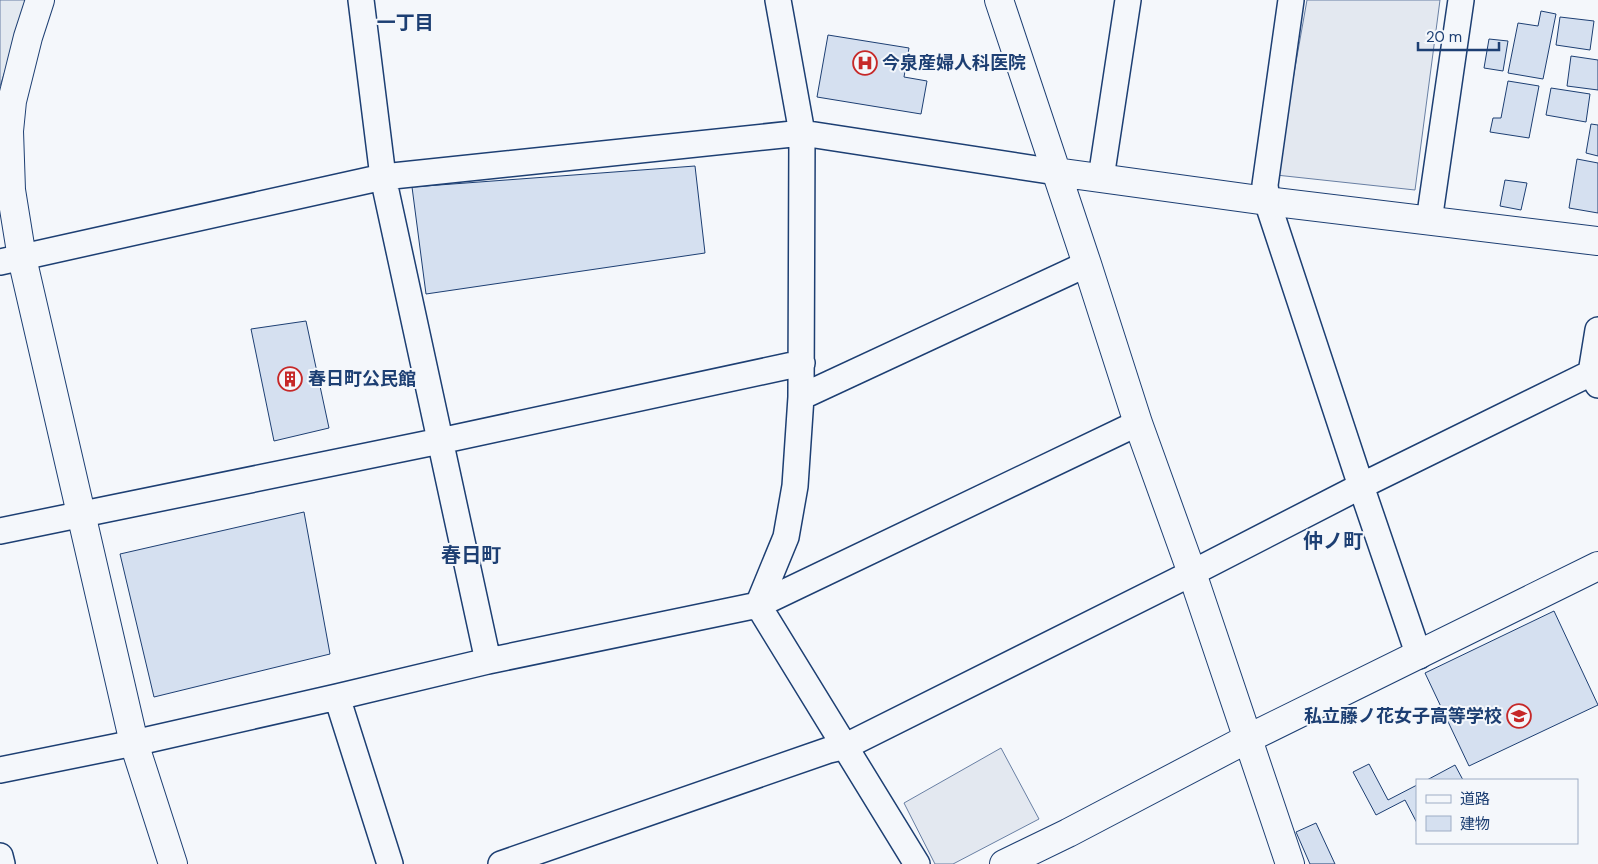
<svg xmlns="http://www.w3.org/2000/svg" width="1598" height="864" viewBox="0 0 1598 864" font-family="'DM Sans','Noto Sans JP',sans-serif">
	<rect width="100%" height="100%" fill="#f4f7fb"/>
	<!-- green -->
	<path fill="#e3e9f0" stroke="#687fa3" d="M0,0H29L0,86Z"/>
	<!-- parking -->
	<path fill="#e3e8f0" stroke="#687fa3" d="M1307,0H1440L1415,190L1276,175Z
		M1001,748L1039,819L953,864H935L904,803Z"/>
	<!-- building -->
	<path fill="#d5e0f0" stroke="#1d3f73" d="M1541,11L1556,14L1543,79L1508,73L1518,23L1538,26Z
		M1560,17L1594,21L1590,50L1556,45Z
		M828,35L909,48L904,77L927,81L921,114L817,97Z
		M1489,39L1508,41L1503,71L1484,68Z
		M1571,56L1598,60V90L1567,86Z
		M1508,81L1539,86L1529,138L1490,132L1493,118H1501Z
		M1551,88L1590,94L1586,122L1546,115Z
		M1591,124L1598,125V156L1586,153Z
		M1577,159L1598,163V213L1569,208Z
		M695,166L705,253L426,294L412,187Z
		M1505,180L1527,183L1521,210L1500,206Z
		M306,321L329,428L274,441L251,329Z
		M304,512L330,654L154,697L120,554Z
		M1554,611L1598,705L1469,766L1425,673Z
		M1369,764L1388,800L1417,785V823L1405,800L1376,815L1353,772Z
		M1455,765L1463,780H1427Z
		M1316,823L1335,864H1310L1296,832Z"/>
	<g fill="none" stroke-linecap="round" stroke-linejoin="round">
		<!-- street casing -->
		<g stroke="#1d3f73" stroke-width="28">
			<path id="street" d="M361,0L383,177L488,661
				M778,0L802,133L801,397L795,486L786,537L758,605L917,864
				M1291,0L1265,185L1267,201L1361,486L1419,656
				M1101,178L1128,0
				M1429,221L1461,0
				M0,262L383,177L802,133L1056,172
				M1598,330L1591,373L1598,385
				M801,397L1087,264
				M0,531L440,441L802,363
				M337,697L390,864
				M0,770L134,743L337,697L488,661L758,605L1138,423
				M0,856L2,864
				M501,864L829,750L846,746L1192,573L1361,486L1591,373"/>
		</g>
		<!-- secondary casing -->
		<g stroke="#1d3f73" stroke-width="30">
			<path id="secondary" d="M40,0L28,37L12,101L9,131L11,190L22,258L134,743L173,864
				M999,0L1087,264L1138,423L1192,573L1290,864
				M1056,172L1267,201L1598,241
				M1004,864L1068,833L1247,739L1598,566"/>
		</g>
		<!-- street -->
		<use href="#street" stroke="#f4f7fb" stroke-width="25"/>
		<!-- secondary -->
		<use href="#secondary" stroke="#f4f7fb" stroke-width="28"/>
	</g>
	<!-- icons -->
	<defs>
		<g id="hospital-ring" transform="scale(1.25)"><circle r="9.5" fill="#f4f7fb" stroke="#c62828" stroke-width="1.5"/><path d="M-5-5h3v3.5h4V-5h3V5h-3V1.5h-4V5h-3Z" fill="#c62828"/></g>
		<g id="building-ring" transform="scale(1.25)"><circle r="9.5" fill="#f4f7fb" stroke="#c62828" stroke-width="1.5"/><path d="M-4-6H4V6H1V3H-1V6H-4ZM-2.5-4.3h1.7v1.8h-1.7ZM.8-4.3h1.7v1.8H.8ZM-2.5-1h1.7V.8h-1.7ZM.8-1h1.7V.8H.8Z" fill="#c62828"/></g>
		<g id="school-ring" transform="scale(1.25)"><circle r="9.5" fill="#f4f7fb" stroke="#c62828" stroke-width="1.5"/><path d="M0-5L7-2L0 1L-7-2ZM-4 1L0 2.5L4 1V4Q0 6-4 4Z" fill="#c62828"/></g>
	</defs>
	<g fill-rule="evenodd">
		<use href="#hospital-ring" x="865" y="63"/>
		<use href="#building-ring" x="290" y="379"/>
		<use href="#school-ring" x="1519" y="716"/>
	</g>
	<g text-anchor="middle" stroke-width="4" stroke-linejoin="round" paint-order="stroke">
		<!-- poi labels -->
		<g font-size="18" font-weight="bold" fill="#1d3f73" stroke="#f4f7fb" text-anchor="start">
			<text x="882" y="69">今泉産婦人科医院</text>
			<text x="308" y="385">春日町公民館</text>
			<text x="1502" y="722" text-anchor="end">私立藤ノ花女子高等学校</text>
		</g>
		<!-- neighbourhood labels -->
		<g font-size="19" font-weight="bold" fill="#1d3f73" stroke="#f4f7fb">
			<text x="405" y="29">一丁目</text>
		</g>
		<!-- quarter labels -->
		<g font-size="20" font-weight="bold" fill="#1d3f73" stroke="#f4f7fb">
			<text x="1333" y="548">仲ノ町</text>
			<text x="471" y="562">春日町</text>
		</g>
	</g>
	<!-- legend -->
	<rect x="1416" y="779" width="162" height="65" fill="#f4f7fb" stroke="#9eadc5"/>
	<rect x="1426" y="795" width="25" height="8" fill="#f4f7fb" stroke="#9eadc5"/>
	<text x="1460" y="804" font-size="15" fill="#1d3f73">道路</text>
	<rect x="1426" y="816" width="25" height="15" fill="#d5e0f0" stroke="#9eadc5"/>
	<text x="1460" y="829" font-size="15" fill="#1d3f73">建物</text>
	<!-- scale -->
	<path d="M1418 42v8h81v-8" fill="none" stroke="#1d3f73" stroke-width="2.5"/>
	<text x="1426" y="42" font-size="15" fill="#1d3f73" stroke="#f4f7fb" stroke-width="4" paint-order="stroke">20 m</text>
</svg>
